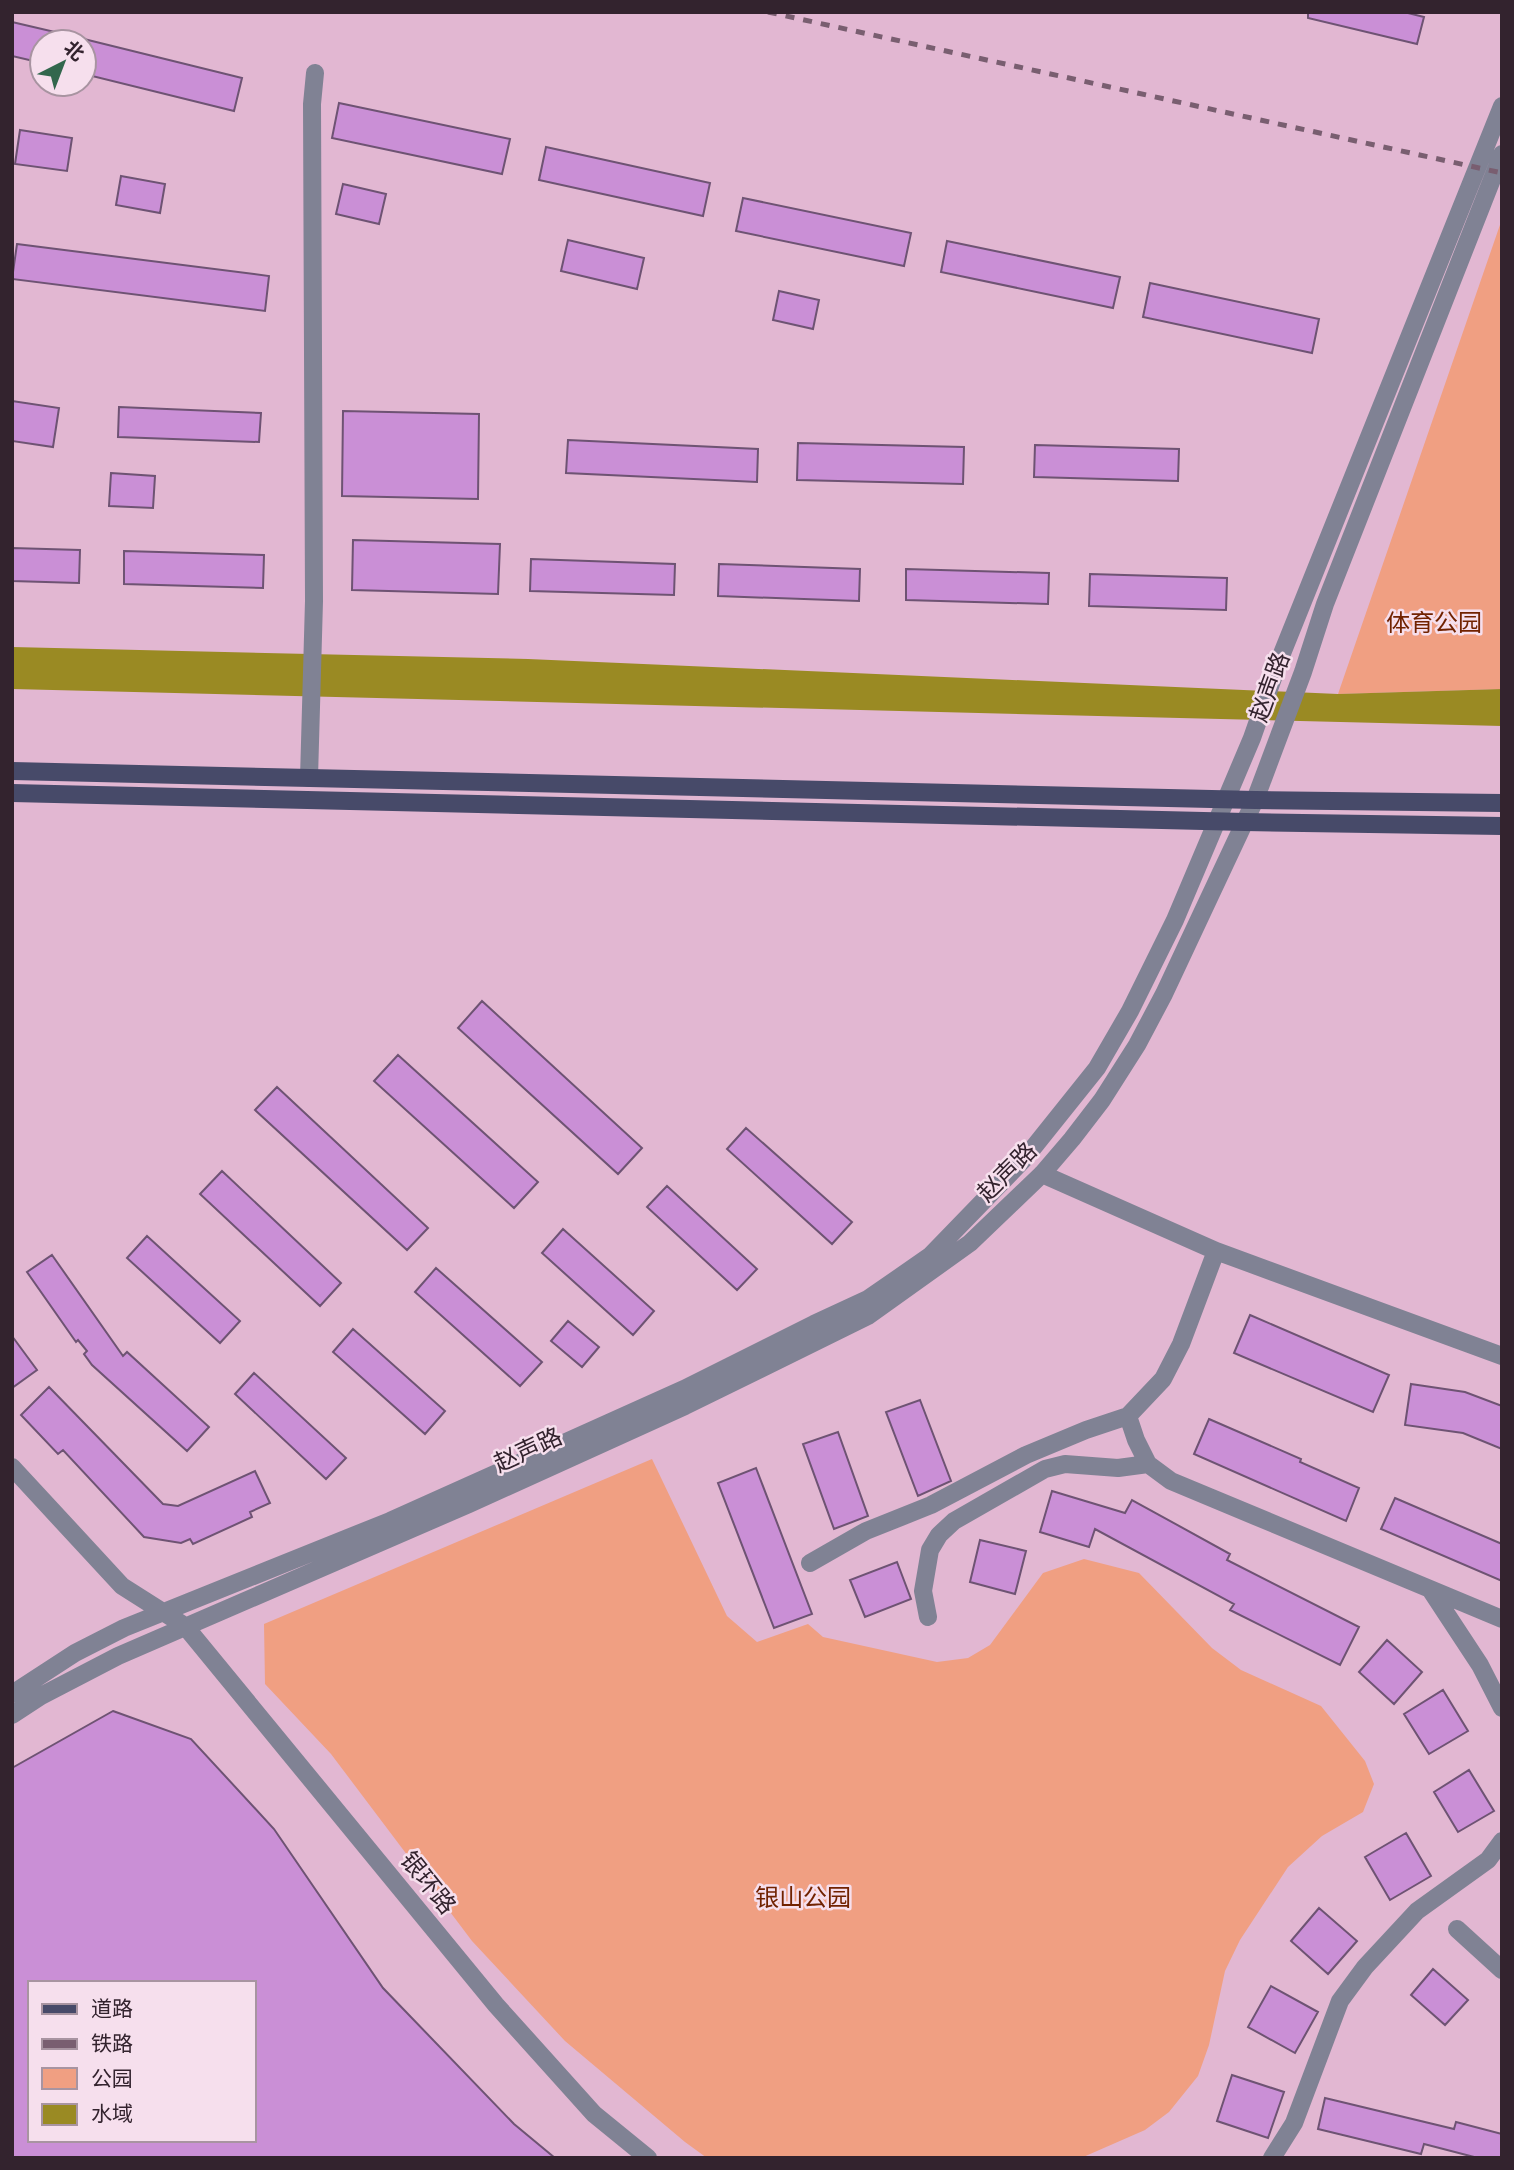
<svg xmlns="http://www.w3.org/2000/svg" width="1514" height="2170" viewBox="0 0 1514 2170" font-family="'Asap Condensed','Noto Sans SC',sans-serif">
	<rect width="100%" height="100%" fill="#e2b7d2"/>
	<!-- green -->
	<path fill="#f09f82" d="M1502,219V689L1338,694Z
		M652,1459L727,1616L757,1642L808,1624L823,1637L937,1662L968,1658L990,1645L1043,1573L1084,1559L1139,1573L1212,1648L1241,1670L1321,1706L1365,1761L1374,1784L1363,1812L1322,1836L1288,1867L1240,1940L1225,1971L1209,2045L1198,2076L1169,2112L1145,2130L1081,2158H707L685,2142L565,2041L472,1941L331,1754L265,1684L264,1624Z"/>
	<!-- water -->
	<path fill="#9a8a23" d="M12,647L528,659L1338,694L1502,689V726L12,689Z"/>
	<!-- building -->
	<path fill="#ca8fd6" stroke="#6e5373" stroke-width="2" fill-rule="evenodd" d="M1308,12H1404L1424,17L1417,44L1308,18Z
		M12,22L72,36L71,42H42V63L12,56Z
		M84,39L242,78L234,111L84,74Z
		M339,103L510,139L502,174L332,138Z
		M20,130L72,138L67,171L15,164Z
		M546,147L710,183L703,216L539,180Z
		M121,176L165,184L160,213L116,205Z
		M343,184L386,194L379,224L336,214Z
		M743,198L911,233L904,266L736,231Z
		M568,240L644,258L637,289L561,271Z
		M947,241L1120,277L1113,308L941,272Z
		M17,244L269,276L265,311L12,279Z
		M1150,283L1319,319L1312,353L1143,317Z
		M779,291L819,300L813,329L773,320Z
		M12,401L59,408L53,447L12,441Z
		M119,407L261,413L259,442L118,437Z
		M343,411L479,414L478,499L342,496Z
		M568,440L758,449L757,482L566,473Z
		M798,443L964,447L963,484L797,480Z
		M1035,445L1179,449L1178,481L1034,477Z
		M111,473L155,476L153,508L109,506Z
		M353,540L500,544L498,594L352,590Z
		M12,548L80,550L79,583L12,581Z
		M124,551L264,555L263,588L124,584Z
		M531,559L675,564L674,595L530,591Z
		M719,564L860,569L859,601L718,596Z
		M906,569L1049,573L1048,604L906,600Z
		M1090,574L1227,578L1226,610L1089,606Z
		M482,1001L642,1148L618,1174L458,1028Z
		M398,1055L538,1182L514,1208L374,1081Z
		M277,1087L428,1228L407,1250L255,1110Z
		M746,1128L852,1222L832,1244L727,1149Z
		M222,1171L341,1283L320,1306L200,1194Z
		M667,1186L757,1269L737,1290L647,1207Z
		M563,1229L654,1311L633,1335L542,1253Z
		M147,1236L240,1321L220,1343L127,1258Z
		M52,1255L123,1356L127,1352L209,1427L187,1451L92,1365L84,1354L87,1351L78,1340L76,1342L27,1272Z
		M436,1268L542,1362L520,1386L415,1292Z
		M1250,1315L1389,1375L1373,1412L1234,1353Z
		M568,1321L599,1347L582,1367L551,1341Z
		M353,1329L445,1411L425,1434L333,1352Z
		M12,1336L37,1370L12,1388Z
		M254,1373L346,1458L326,1479L235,1394Z
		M1411,1384L1465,1392L1502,1406V1449L1463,1433L1405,1425Z
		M49,1387L163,1504L178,1506L255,1471L270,1503L250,1512L252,1517L193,1544L190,1539L181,1543L144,1537L63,1450L58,1454L21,1415Z
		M920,1400L951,1481L918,1496L886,1412Z
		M1209,1419L1301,1459L1300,1462L1359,1488L1346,1521L1194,1454Z
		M838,1432L868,1516L834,1529L803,1444Z
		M756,1468L812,1614L774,1628L718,1483Z
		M1052,1491L1125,1513L1132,1500L1230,1554L1227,1560L1359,1627L1340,1665L1230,1610L1234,1604L1095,1529L1089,1547L1040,1532Z
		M1395,1498L1502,1544V1581L1381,1529Z
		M980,1540L1026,1551L1015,1594L970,1582Z
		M897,1562L911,1599L865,1617L850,1580Z
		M1387,1640L1422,1672L1394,1704L1359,1672Z
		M1443,1690L1468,1731L1429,1754L1404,1714Z
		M113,1711L191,1739L274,1829L383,1988L514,2124L555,2158H12V1768ZM30,1983H254V2140H30Z
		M1469,1770L1494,1811L1458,1832L1434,1792Z
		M1406,1833L1431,1876L1390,1900L1365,1857Z
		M1319,1908L1357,1941L1328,1974L1291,1941Z
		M1433,1969L1468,2000L1445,2025L1411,1995Z
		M1271,1986L1318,2012L1295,2053L1248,2027Z
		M1232,2075L1284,2092L1268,2138L1217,2121Z
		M1325,2098L1454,2129L1456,2122L1502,2134V2158H1478L1424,2144L1421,2154L1318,2129Z"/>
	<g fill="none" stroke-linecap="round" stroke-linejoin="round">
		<!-- minor -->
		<path stroke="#808294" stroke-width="18" d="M309,778L314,601L312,104L315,73
			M1042,1174L1216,1251L1502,1356
			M1128,1416L1163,1379L1181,1344L1216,1251
			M12,1467L122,1586L185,1626L496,2005L594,2114L648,2158
			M810,1563L866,1531L931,1505L1026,1455L1086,1430L1128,1416L1136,1440L1148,1464L1171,1481L1502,1619
			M1430,1589L1480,1665L1502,1708
			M928,1617L923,1591L930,1550L939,1535L954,1521L1045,1469L1065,1464L1118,1468L1148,1464
			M12,1694L75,1653L124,1628L390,1521L684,1389L814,1324L868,1299L930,1256L1025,1158L1097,1068L1130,1011L1175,920L1252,738L1279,661L1502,106
			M12,1715L41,1696L118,1656L469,1504L685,1406L868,1316L970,1243L1042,1174L1072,1139L1102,1100L1137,1045L1164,994L1255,800L1303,672L1325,604L1502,154
			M1457,1929L1502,1970
			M1272,2158L1294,2123L1340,2001L1365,1967L1417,1911L1488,1860L1502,1841"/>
		<!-- major -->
		<path stroke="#474a69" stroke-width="18" d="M12,771L1255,800L1502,803
			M12,793L1245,822L1502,826"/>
		<!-- rail -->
		<path stroke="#795e70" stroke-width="5" stroke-dasharray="9 9" stroke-linecap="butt" d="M768,12L1502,173"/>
	</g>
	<g text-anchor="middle" stroke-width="5" stroke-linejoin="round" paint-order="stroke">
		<!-- park labels -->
		<g font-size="24" fill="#712200" stroke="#f6dfed">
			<text x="1434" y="631">体育公园</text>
			<text x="803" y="1906">银山公园</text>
		</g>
		<!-- street labels -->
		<g font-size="24" fill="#33232e" stroke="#f6dfed">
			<text transform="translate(1270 687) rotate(-70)" y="8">赵声路</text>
			<text transform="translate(1007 1172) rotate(-45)" y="8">赵声路</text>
			<text transform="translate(528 1450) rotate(-25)" y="8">赵声路</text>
			<text transform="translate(428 1883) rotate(51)" y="8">银环路</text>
		</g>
	</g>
	<!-- border -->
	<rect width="1514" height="2170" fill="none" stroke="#33232e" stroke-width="28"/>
	<!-- legend -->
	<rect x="28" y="1981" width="228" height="161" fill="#f6dfed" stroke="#a894a1" stroke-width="2"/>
	<rect x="42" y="2004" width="35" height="10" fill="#474a69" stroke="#a894a1" stroke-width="2"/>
	<text x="91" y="2016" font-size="21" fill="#33232e">道路</text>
	<rect x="42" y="2039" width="35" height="10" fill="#795e70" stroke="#a894a1" stroke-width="2"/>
	<text x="91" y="2051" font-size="21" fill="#33232e">铁路</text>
	<rect x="42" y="2068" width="35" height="21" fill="#f09f82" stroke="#a894a1" stroke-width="2"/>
	<text x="91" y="2086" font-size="21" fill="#33232e">公园</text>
	<rect x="42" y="2104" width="35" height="21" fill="#9a8a23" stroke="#a894a1" stroke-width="2"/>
	<text x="91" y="2121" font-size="21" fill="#33232e">水域</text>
	<!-- north arrow -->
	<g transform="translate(63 63) rotate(42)"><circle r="33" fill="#f6dfed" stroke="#a894a1" stroke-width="2"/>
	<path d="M0-5L12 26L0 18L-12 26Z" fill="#32674d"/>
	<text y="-10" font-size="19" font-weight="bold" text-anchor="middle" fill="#33232e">北</text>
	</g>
</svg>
